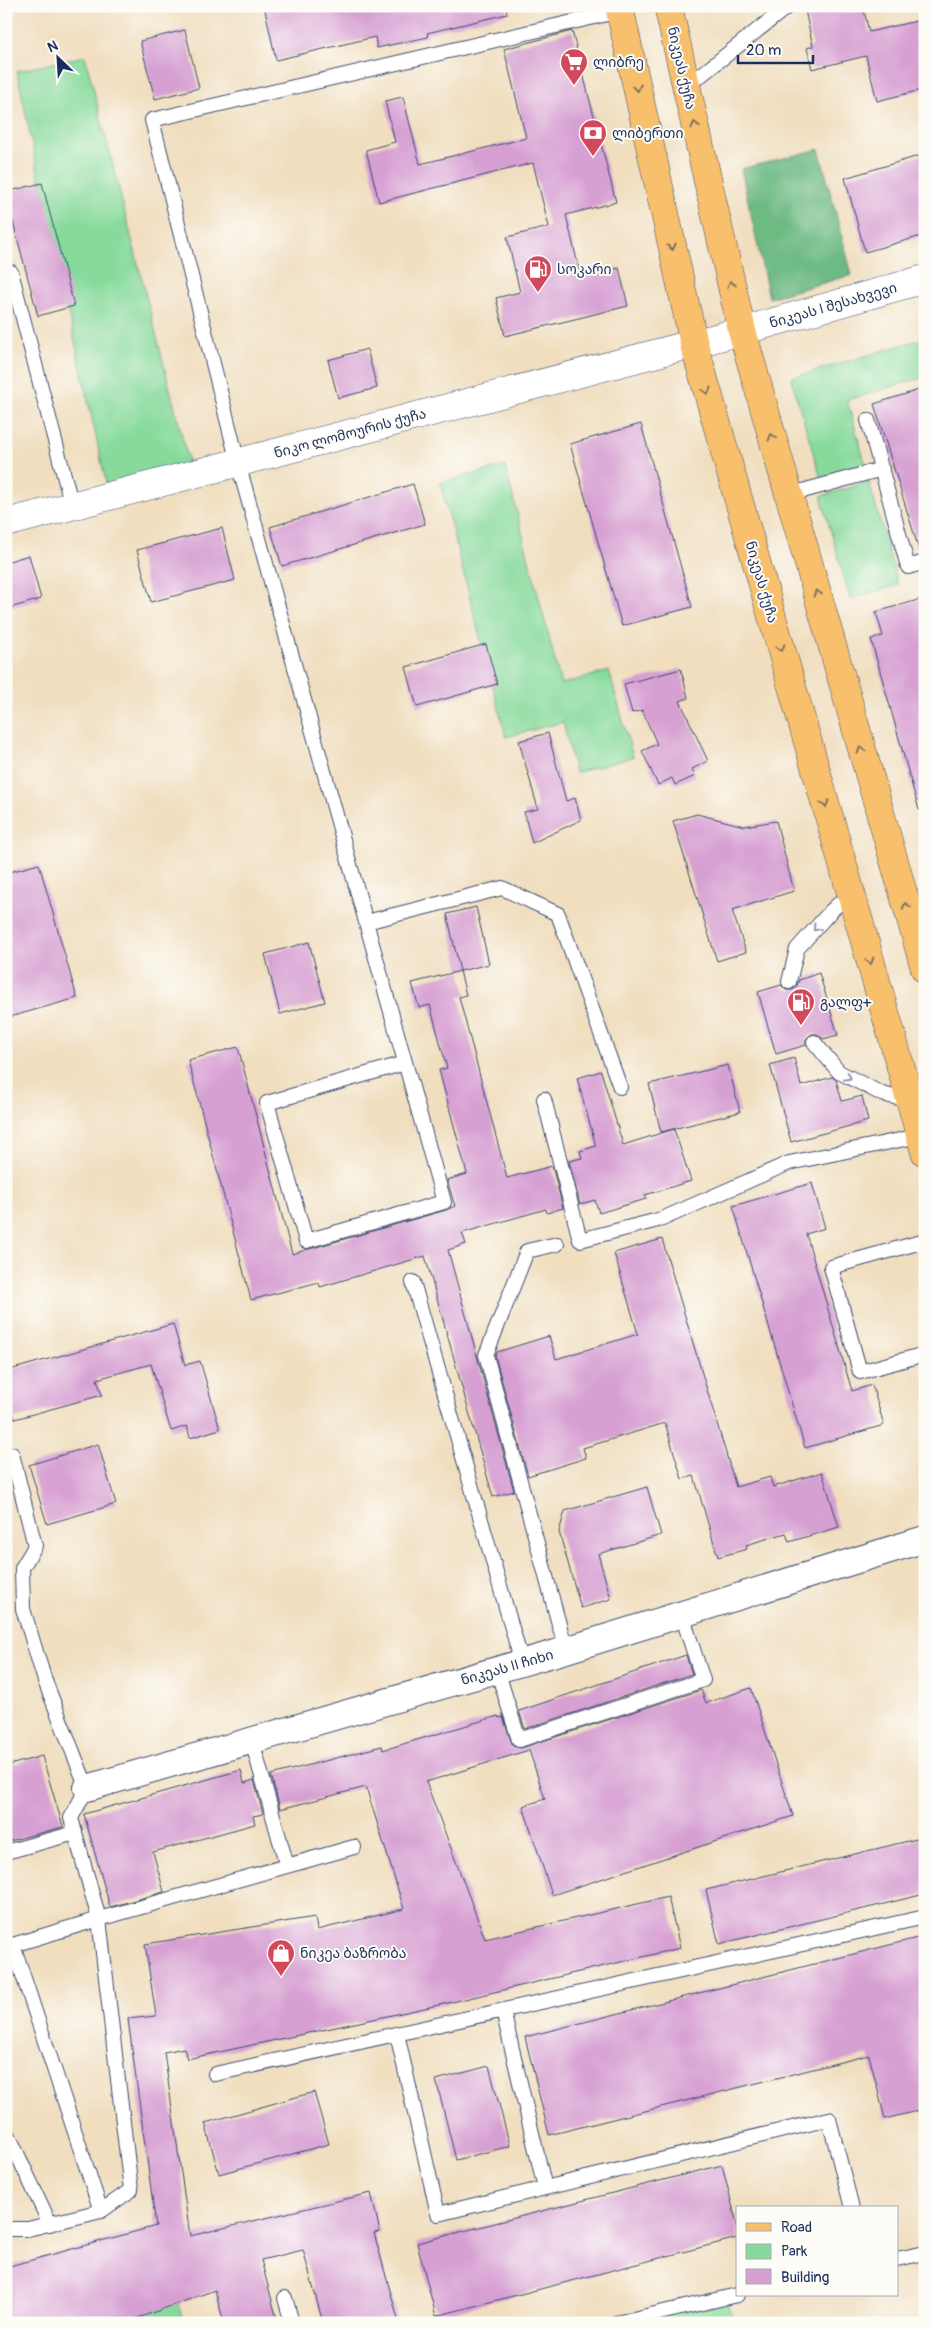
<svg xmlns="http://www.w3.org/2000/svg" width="931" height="2329" viewBox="0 0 931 2329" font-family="Pangolin,'Noto Sans Georgian',sans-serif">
	<rect width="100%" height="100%" fill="#fdfcf7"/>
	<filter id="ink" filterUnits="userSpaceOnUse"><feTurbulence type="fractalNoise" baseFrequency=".02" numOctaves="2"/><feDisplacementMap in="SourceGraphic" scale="10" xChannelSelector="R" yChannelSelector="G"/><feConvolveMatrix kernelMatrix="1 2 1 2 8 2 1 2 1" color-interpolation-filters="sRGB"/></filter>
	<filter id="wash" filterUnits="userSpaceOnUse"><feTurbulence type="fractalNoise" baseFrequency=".0096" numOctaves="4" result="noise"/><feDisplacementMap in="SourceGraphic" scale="20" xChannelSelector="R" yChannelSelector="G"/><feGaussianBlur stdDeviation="1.12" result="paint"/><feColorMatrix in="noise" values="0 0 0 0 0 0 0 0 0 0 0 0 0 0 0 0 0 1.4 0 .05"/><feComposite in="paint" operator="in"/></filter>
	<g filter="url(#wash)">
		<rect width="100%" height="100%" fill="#f0debf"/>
		<!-- green -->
		<path fill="#87da9b" stroke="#51847c" d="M85,56L192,475L109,496L41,188L17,71Z
			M925,338V377L847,400L866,466L821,479L791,378Z
			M505,466L561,684L609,671L633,757L575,773L563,722L506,737L440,483Z
			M869,482L898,585L850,599L821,496Z
			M170,2280L185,2323H55Z
			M726,2297L735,2323H616Z"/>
		<!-- forest -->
		<path fill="#6dba83" stroke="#447470" d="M819,149L852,275L769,298L741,169Z"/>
		<g id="blocks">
			<!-- building -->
			<path fill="#d7a0d3" d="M264,6H506L507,14L427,33L428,37L377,48L375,37L276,60Z
				M804,6H863L869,32L921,20L925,35V43L919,44L925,66V89L877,101L866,56L812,69L807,48L813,46Z
				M185,30L199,88L155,99L140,41Z
				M572,31L616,202L566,215L581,277L619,268L628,306L505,336L496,298L520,292L507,237L549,227L533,163L379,202L366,150L395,142L385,101L403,97L420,164L526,138L504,49Z
				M925,154V235L865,252L845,178Z
				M42,183L74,306L38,316L13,222L9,223L6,211V192Z
				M367,349L377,388L338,398L328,360Z
				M925,388V553H920L874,404Z
				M641,424L692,607L622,626L570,444Z
				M413,484L425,524L282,566L270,527Z
				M222,528L235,580L151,602L137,550Z
				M29,555L41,599L6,609V562Z
				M925,598V809L919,810L871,639L883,636L876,612Z
				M486,644L497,684L417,707L406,667Z
				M681,669L688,698L680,701L708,761L692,769L695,776L675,785L672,778L658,785L642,751L657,744L642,710L632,713L624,684Z
				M548,733L566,801L575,798L581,820L532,843L524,812L538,809L519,741Z
				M697,814L744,826L776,821L794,891L732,910L746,952L717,961L673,821Z
				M39,864L77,998L6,1018V873Z
				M476,907L489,964L460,971L447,914Z
				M309,942L325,1002L280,1014L265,954Z
				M460,971L466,995L459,997L507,1178L552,1166L563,1208L547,1213L546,1209L462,1233L466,1244L448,1250L514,1491L493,1497L425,1256L320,1287L319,1282L251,1300L188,1060L238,1047L292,1254L446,1210L455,1206L447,1180L467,1174L439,1070L447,1068L430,1005L419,1008L412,983Z
				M819,973L838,1035L823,1039L817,1034H812L806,1039V1045L776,1054L758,992L781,985L786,990H792L796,988L799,980Z
				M794,1058L801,1086L832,1077L836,1080L842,1101L862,1096L868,1121L791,1142L770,1065Z
				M728,1065L740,1112L661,1132L649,1084Z
				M601,1071L623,1145L674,1129L691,1181L645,1195L646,1199L599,1213L595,1200L580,1204L569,1161L582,1158L580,1151L596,1146L577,1078Z
				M812,1183L825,1228L806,1234L852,1391L872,1385L884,1425L805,1448L733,1206Z
				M662,1239L736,1487L770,1477L773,1487L822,1472L839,1527L789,1542L786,1533L746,1545L747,1549L718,1557L694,1476L682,1479L665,1423L583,1448L586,1458L528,1476L495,1356L497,1352L549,1336L556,1359L638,1334L614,1253Z
				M173,1324L185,1365L200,1361L220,1429L190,1438L187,1426L171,1431L151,1364L97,1379L102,1395L15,1419L6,1392V1371Z
				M98,1444L116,1504L47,1524L29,1465Z
				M647,1487L661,1535L598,1554L611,1599L581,1608L559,1532L565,1511Z
				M686,1655L692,1674L525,1729L519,1711Z
				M751,1688L793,1816L552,1895L523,1806L545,1799L529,1750L426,1782L485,1939L668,1897L680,1948L448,2003L187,2059L184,2048L164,2052L190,2236L371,2193L380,2232L374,2233L399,2323H323L303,2250L261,2260L278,2323H224L215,2290L124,2323H6V2267L156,2226L128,2019L156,2016L145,1944L315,1917L317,1930L404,1909L366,1787L280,1809L271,1775L382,1746L383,1750L498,1716L499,1718L503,1717L513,1746L521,1748L701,1690L706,1703Z
				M42,1756L63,1827L6,1842V1766Z
				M241,1770L244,1783L254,1780L263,1814L253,1816L255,1824L153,1852L164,1892L110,1907L84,1814Z
				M925,1837V1894L719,1944L706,1890Z
				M925,1936V2109L885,2119L869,2055L549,2135L525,2037Z
				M489,2066L510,2146L456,2160L436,2080Z
				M314,2092L329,2144L219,2174L205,2123Z
				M722,2165L737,2224V2238L436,2316L417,2243Z"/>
		</g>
	</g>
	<g filter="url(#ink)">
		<use href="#blocks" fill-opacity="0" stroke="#3b496d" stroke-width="1"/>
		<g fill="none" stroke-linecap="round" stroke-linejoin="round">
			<!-- service casing -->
			<g stroke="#3b496d" stroke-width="16">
				<path id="service" d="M686,87L788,6
					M6,273L11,272L72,506
					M868,420L908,567L925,562
					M788,495L882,469
					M366,922L502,888L558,914L620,1087
					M789,982L797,949L830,912L850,893
					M814,1042L839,1072L882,1094L910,1101
					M405,1063L267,1103L306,1241L444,1202L238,463L152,120L620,11
					M544,1099L580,1240L662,1219L789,1163L919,1136
					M925,1241L831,1267L860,1372L925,1354
					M557,1244L527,1251L486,1355L566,1650
					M413,1282L522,1663
					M497,1670L519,1740L703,1680L682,1615
					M252,1741L287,1866
					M6,1852L75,1833
					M13,1945L101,2211
					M6,1947L99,1919L71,1818L87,1788L45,1681L23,1609L22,1568L35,1546L12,1454
					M503,2011L545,2188
					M397,2034L438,2214L829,2119L852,2208
					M215,2074L925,1917
					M6,2130L50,2224
					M6,2229H28L101,2211L131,2190L99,1919L354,1847
					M897,2259L925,2253
					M285,2298L292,2323
					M616,2323L737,2295"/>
			</g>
			<!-- minor casing -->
			<g stroke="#3b496d" stroke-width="28">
				<path id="minor" d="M87,1788L566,1650L925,1539"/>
			</g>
			<!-- tertiary casing -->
			<g stroke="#3b496d" stroke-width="29">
				<path id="tertiary" d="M6,523L742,331L925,279"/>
			</g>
			<!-- primary casing -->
			<g stroke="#3b496d" stroke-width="29">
				<path id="primary" d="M619,6L694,344L925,1152
					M668,6L742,331L925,969"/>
			</g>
			<!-- service -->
			<use href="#service" stroke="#fff" stroke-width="14"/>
			<!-- minor -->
			<use href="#minor" stroke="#fff" stroke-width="26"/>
			<!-- tertiary -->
			<use href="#tertiary" stroke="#fff" stroke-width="28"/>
			<!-- primary -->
			<use href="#primary" stroke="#f8bf6c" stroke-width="28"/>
		</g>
		<!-- one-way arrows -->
		<defs><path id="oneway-chevron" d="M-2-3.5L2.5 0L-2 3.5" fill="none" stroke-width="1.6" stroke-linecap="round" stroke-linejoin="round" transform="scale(1.25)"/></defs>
		<g stroke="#7e7064">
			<use href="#oneway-chevron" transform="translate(637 88) rotate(77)"/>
			<use href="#oneway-chevron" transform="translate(695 125) rotate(-103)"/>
			<use href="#oneway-chevron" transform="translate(672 247) rotate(77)"/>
			<use href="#oneway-chevron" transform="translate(731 284) rotate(-103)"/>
			<use href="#oneway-chevron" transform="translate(707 391) rotate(74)"/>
			<use href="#oneway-chevron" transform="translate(772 437) rotate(-106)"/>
			<use href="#oneway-chevron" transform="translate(817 593) rotate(-106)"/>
			<use href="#oneway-chevron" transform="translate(781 648) rotate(74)"/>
			<use href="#oneway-chevron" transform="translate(861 750) rotate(-106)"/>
			<use href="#oneway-chevron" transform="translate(825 804) rotate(74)"/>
			<use href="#oneway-chevron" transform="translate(906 906) rotate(-106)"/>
			<use href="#oneway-chevron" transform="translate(870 961) rotate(74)"/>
		</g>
		<g stroke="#8d97ae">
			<use href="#oneway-chevron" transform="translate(816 928) rotate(131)"/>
			<use href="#oneway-chevron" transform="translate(848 1077) rotate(27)"/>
		</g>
	</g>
	<!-- icons -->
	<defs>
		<g id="supermarket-pin" transform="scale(1.4375)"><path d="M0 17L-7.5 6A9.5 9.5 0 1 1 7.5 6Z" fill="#d1495b" stroke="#fdfcf7"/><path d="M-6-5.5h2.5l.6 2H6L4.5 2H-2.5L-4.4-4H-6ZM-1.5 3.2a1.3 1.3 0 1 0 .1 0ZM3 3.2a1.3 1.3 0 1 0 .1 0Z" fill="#fff"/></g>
		<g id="bank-pin" transform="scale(1.4375)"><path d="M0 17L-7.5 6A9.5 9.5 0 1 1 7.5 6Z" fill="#d1495b" stroke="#fdfcf7"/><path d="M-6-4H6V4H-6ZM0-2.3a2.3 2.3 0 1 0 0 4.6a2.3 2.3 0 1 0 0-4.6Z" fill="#fff"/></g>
		<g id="fuel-pin" transform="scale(1.4375)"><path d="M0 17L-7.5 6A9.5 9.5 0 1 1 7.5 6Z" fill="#d1495b" stroke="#fdfcf7"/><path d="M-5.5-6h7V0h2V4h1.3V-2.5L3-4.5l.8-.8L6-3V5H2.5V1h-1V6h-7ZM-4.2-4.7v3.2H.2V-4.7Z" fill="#fff"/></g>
		<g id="shop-pin" transform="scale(1.4375)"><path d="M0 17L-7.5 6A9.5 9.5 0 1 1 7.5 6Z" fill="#d1495b" stroke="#fdfcf7"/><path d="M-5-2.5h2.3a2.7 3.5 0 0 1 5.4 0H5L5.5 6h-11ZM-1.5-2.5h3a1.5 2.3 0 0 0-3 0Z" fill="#fff"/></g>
	</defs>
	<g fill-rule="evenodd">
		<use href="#supermarket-pin" x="574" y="62"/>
		<use href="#bank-pin" x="593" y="133"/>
		<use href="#fuel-pin" x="538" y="269"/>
		<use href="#fuel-pin" x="801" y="1002"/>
		<use href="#shop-pin" x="281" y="1953"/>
	</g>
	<g text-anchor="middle" stroke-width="4" stroke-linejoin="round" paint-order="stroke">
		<!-- poi labels -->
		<g font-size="14" fill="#1b2f5e" stroke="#fdfcf7" text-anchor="start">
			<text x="593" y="67">ლიბრე</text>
			<text x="612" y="138">ლიბერთი</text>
			<text x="557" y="274">სოკარი</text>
			<text x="820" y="1007">გალფ+</text>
			<text x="300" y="1958">ნიკეა ბაზრობა</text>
		</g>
		<!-- street labels -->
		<g font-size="14" fill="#1b2f5e" stroke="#fdfcf7">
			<text transform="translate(682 68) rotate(77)" y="5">ნიკეას ქუჩა</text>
			<text transform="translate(833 305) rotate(-16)" y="5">ნიკეას I შესახვევი</text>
			<text transform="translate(350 433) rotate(-15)" y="5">ნიკო ლომოურის ქუჩა</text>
			<text transform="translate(762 582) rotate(74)" y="5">ნიკეას ქუჩა</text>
			<text transform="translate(507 1667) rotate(-16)" y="5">ნიკეას II ჩიხი</text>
		</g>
	</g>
	<!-- margin -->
	<rect width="931" height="2329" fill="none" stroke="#fdfcf7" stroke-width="25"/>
	<!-- legend -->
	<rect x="736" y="2206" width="162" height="90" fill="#fdfcf7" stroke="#a3aaba"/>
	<rect x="746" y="2223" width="25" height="8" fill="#f8bf6c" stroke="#a3aaba"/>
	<text x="781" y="2232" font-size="15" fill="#1b2f5e">Road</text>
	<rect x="746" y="2244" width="25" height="15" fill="#87da9b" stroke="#a3aaba"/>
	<text x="781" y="2256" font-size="15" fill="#1b2f5e">Park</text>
	<rect x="746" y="2269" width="25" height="15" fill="#d7a0d3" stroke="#a3aaba"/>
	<text x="781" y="2282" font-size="15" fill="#1b2f5e">Building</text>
	<!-- north arrow -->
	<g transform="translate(58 58) rotate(335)" stroke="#fdfcf7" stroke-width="4" paint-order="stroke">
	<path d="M0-4L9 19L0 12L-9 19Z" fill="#1b2f5e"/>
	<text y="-8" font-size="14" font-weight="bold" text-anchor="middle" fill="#1b2f5e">N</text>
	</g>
	<!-- scale -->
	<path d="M738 55v8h75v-8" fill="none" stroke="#1b2f5e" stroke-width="2.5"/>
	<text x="746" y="55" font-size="15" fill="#1b2f5e" stroke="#fdfcf7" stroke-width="4" paint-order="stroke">20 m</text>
</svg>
